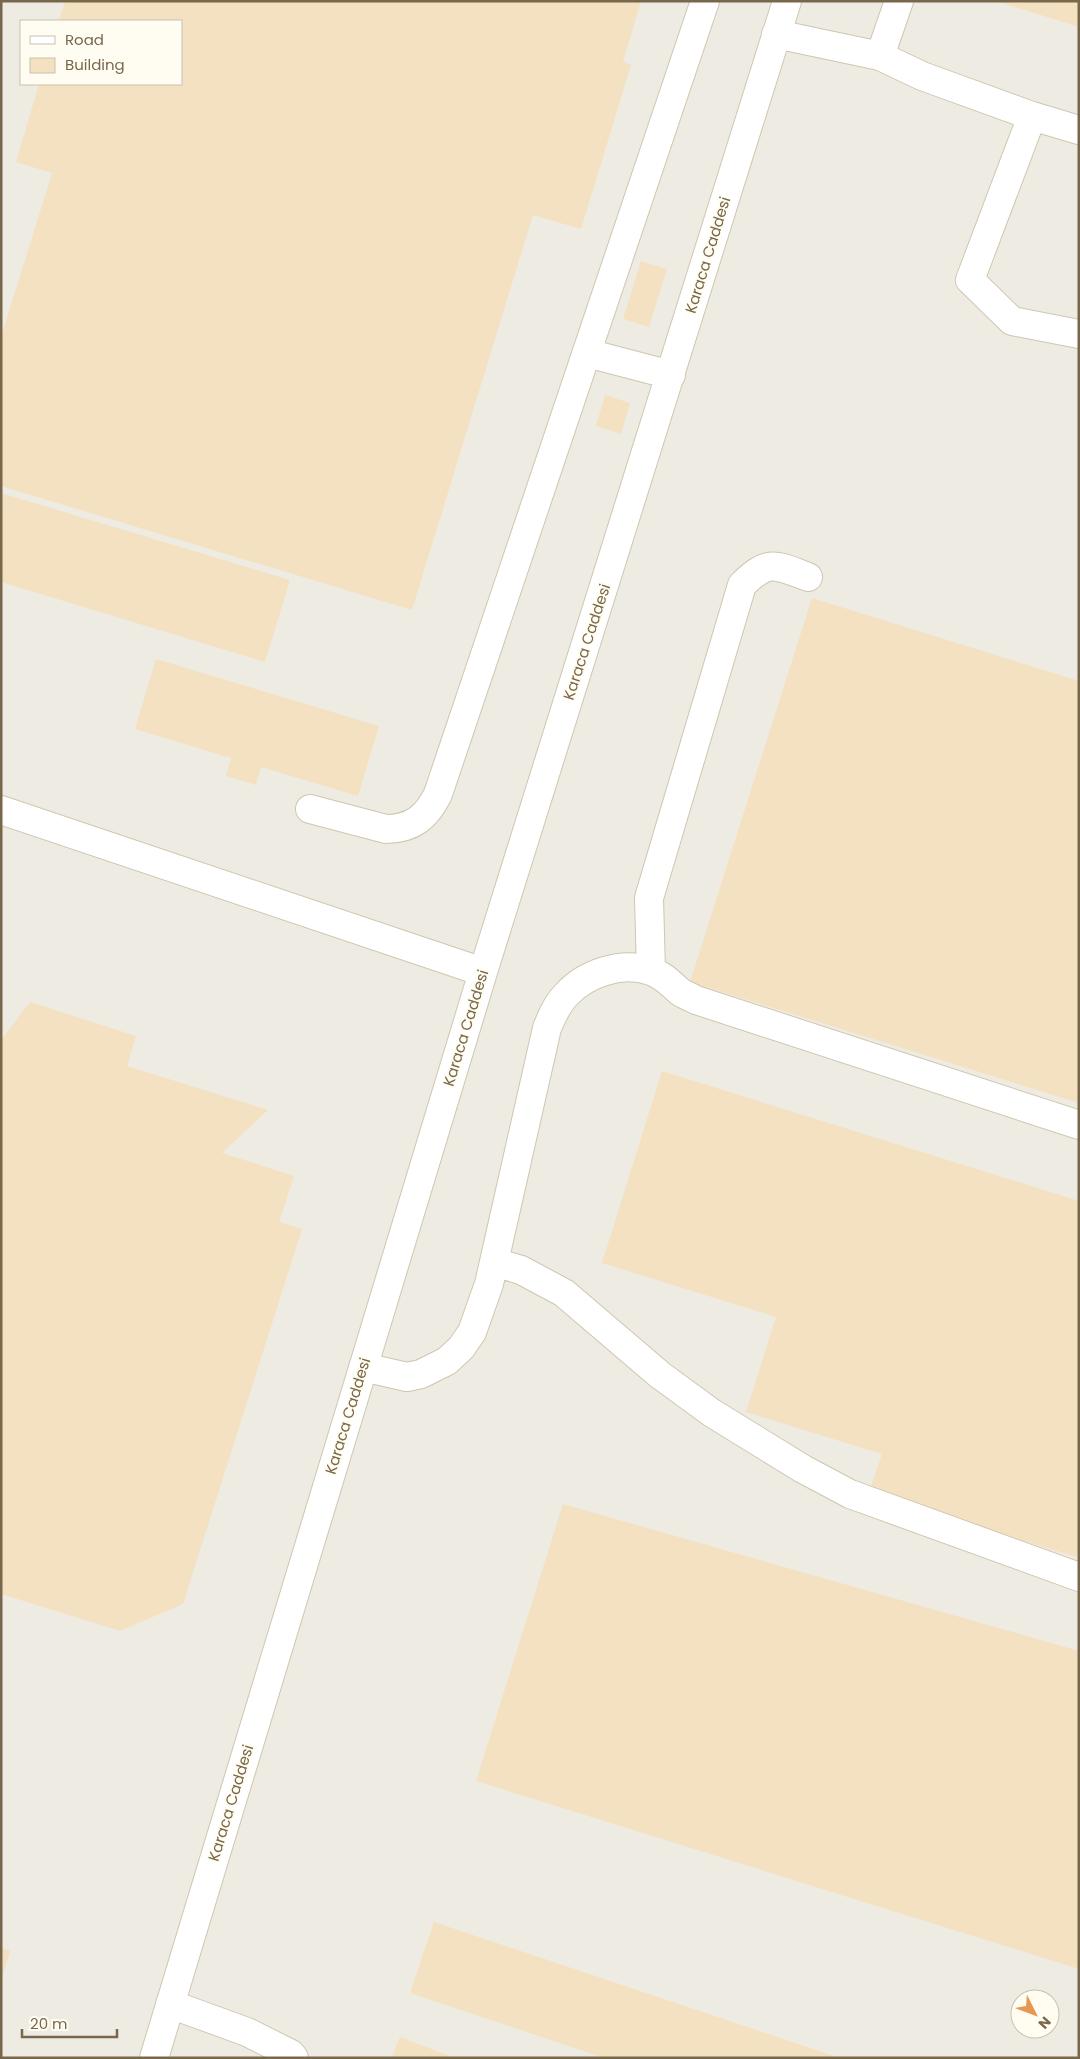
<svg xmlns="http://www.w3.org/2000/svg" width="1080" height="2059" viewBox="0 0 1080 2059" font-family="Poppins,sans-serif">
	<rect width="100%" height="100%" fill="#fdfaea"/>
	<!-- industrial -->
	<path fill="#eeebe3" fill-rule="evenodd" d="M1,1H1079V2058H1ZM21,21H181V84H21ZM1020,1999H1050V2029H1020Z"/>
	<!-- building -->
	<path fill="#f3e1c2" d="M65,1H641L623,62L631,65L581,229L533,215L412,610L1,486V337L52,173L16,162L39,84H181V21H59Z
		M1079,1V27L999,2V1Z
		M641,261L667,269L649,327L623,319Z
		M605,395L630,403L621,434L596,426Z
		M1,493L290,580L265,662L1,582Z
		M812,598L1079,681V1103L690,982Z
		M156,659L379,726L358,796L261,767L256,785L226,776L231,758L135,729Z
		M30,1002L136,1036L127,1066L268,1110L222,1153L294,1176L279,1222L302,1229L183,1604L120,1631L1,1594V1040Z
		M662,1071L1079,1201V1548L1076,1557L869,1492L882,1454L746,1412L776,1317L602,1263Z
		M563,1504L1079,1651V1969L476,1781Z
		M434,1922L837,2057V2058H604L410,1993Z
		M1,1948L10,1951L2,1977H1Z
		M400,2037L455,2058H391Z"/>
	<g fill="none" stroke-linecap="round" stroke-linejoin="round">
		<!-- minor casing -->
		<g stroke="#d0c6af" stroke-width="30">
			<path id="minor" d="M776,34L880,56L922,76L1032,116L1079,130
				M880,56L899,1
				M1032,116L970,280L1012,321L1079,334
				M587,353L671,375
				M310,809L386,829C412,829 427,817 438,794L705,1
				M1,810L483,972
				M651,971L649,898L742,585C769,558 776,565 808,577
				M494,1262L521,1270L564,1293L660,1375L712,1413L803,1469L850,1494L1079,1577
				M363,1367L407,1377L421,1374L447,1361L461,1348L472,1332L489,1284L547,1028C552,1016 557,1004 566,995C586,973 622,961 651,971C663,975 670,983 679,991C684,995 691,997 696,1000L1079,1125
				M170,2004L247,2032L291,2054L294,2058
				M154,2058L483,972L787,1"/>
		</g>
		<!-- minor -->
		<use href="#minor" stroke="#fff" stroke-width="28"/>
	</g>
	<g text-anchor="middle" stroke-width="4" stroke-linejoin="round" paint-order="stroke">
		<!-- street labels -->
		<g font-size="15" fill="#79674c" stroke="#fffdf1">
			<text transform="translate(708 255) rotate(-73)" y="5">Karaca Caddesi</text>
			<text transform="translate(587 642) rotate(-72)" y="5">Karaca Caddesi</text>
			<text transform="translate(466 1028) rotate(-73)" y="5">Karaca Caddesi</text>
			<text transform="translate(348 1416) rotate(-73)" y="5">Karaca Caddesi</text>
			<text transform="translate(231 1803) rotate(-73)" y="5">Karaca Caddesi</text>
		</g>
	</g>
	<!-- border -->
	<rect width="1080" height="2059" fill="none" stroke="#79674c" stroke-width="5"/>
	<!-- legend -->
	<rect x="20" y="20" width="162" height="65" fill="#fffdf1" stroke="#c9c1af"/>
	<rect x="30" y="36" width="25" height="8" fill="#ffffff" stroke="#c9c1af"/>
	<text x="65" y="45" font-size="15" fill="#79674c">Road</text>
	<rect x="30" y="58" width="25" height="15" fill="#f3e1c2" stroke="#c9c1af"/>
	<text x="65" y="70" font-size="15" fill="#79674c">Building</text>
	<!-- north arrow -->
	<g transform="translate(1035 2014) rotate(132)"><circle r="24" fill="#fffdf1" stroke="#c9c1af"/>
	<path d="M0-4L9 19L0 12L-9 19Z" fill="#e69750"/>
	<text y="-8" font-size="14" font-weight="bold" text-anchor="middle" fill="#79674c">N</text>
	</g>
	<!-- scale -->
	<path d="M22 2029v8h95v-8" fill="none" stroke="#79674c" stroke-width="2.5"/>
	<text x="30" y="2029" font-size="15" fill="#79674c" stroke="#fffdf1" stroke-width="4" paint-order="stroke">20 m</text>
</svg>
